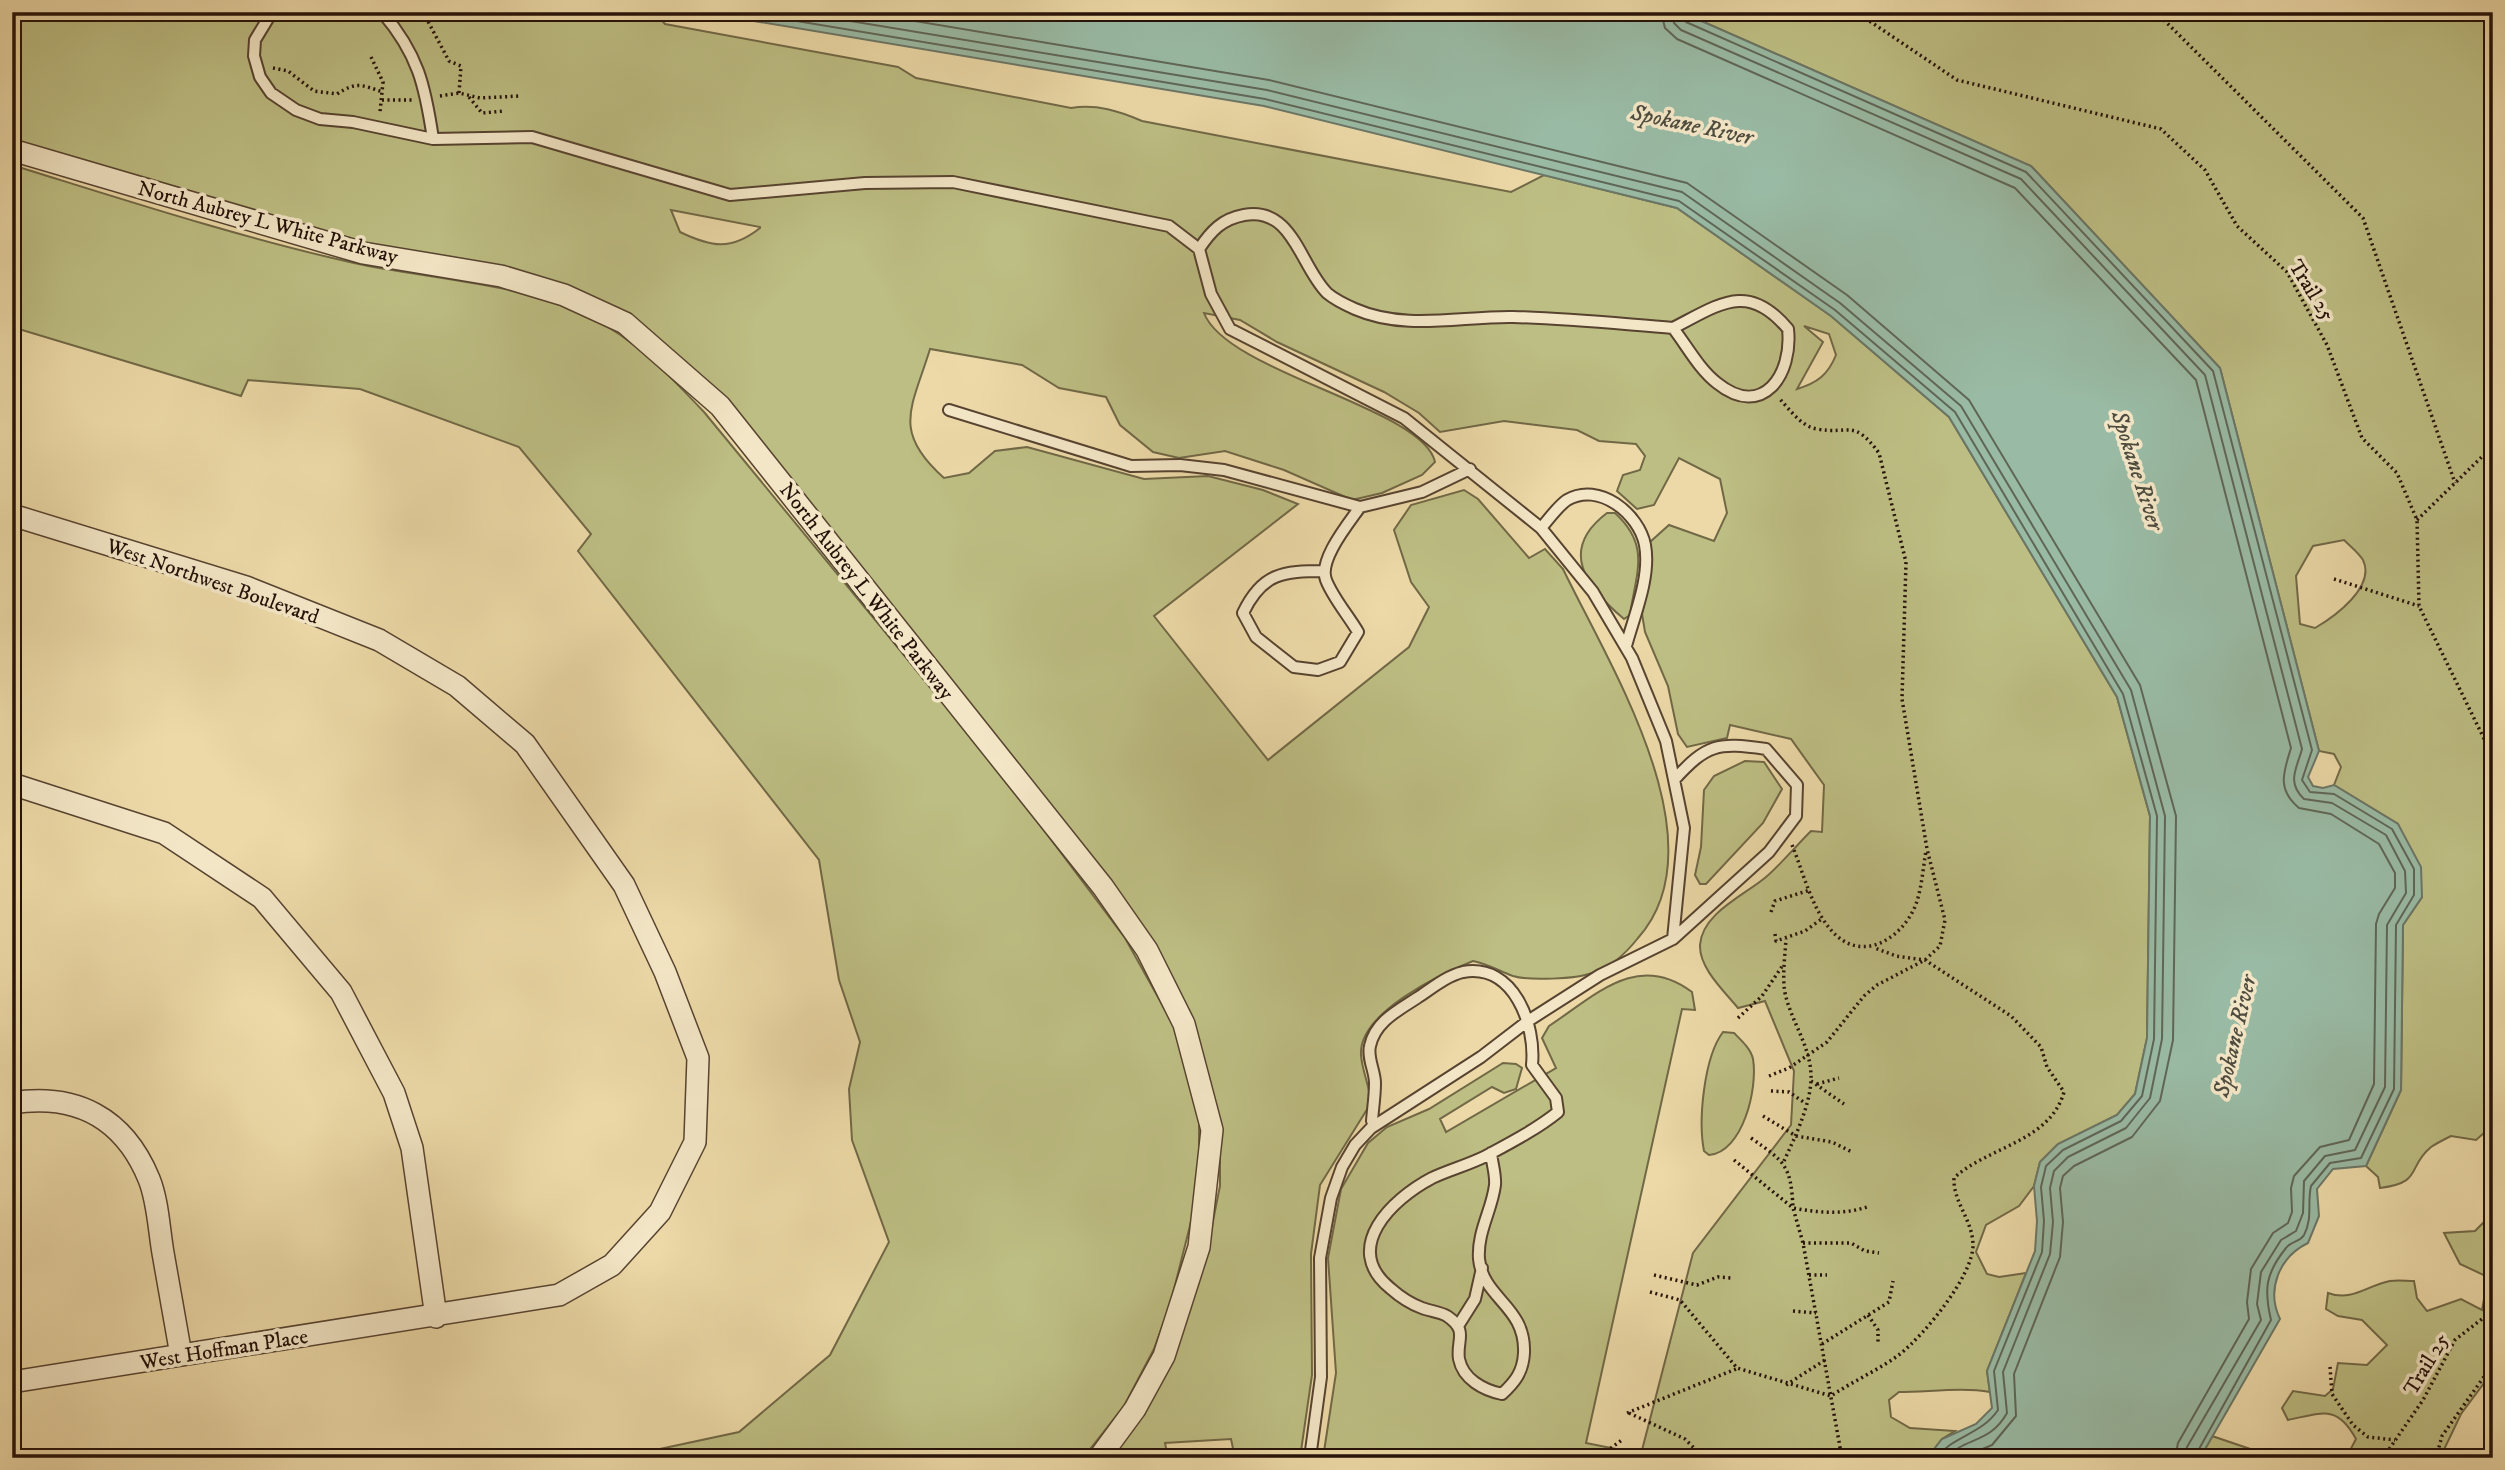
<svg xmlns="http://www.w3.org/2000/svg" width="2505" height="1470" viewBox="0 0 2505 1470" font-family="'IM FELL DW Pica',serif">
	<rect width="100%" height="100%" fill="#ecd9a7"/>
	<filter id="stains"><feTurbulence type="fractalNoise" baseFrequency=".00286" numOctaves="4"/><feColorMatrix values="0 0 0 0 .2 0 0 0 0 .09 0 0 0 0 .02 0 0 0 .5 -.17"/></filter>
	<radialGradient id="worn" r=".72"><stop offset=".6" stop-color="#630" stop-opacity="0"/><stop offset="1" stop-color="#630" stop-opacity=".3"/></radialGradient>
	<!-- green -->
	<path fill="#bdbe83" stroke="#716846" stroke-width="2" fill-rule="evenodd" d="M12,12H655L665,24L898,67L916,78L1071,108C1097,104 1119,111 1142,121L1511,192L1544,175L1677,208L1831,316L1949,417L2117,697L2150,816L2147,1038L2135,1094L2117,1115L2058,1144L2040,1162L2034,1186L2019,1206L1986,1225L1976,1252L1987,1274L1999,1277L2026,1273L1987,1371L1990,1392C1963,1387 1928,1392 1899,1392L1889,1400L1891,1417L1910,1428L1955,1431L1942,1439L1927,1458H1323L1336,1373L1328,1258L1341,1189L1368,1143L1387,1127L1429,1109L1503,1063L1516,1064L1522,1068L1516,1089L1504,1093L1492,1087L1440,1119L1446,1132L1556,1068L1542,1038L1549,1026C1596,995 1637,951 1692,992L1695,1010L1682,1009L1586,1443L1641,1454L1693,1253L1791,1125L1794,1071L1765,1001L1738,1008C1724,991 1699,968 1700,945C1702,913 1745,895 1766,877C1782,863 1796,846 1811,831L1822,832L1824,785L1791,739L1730,725L1727,738L1687,747L1678,734L1668,686L1645,632L1642,614L1649,579L1650,542L1669,525L1714,541L1727,513L1720,479L1679,458L1654,505L1637,509L1617,491L1623,475L1640,470L1645,456L1636,444L1599,441L1577,430L1504,421L1440,432L1419,413L1384,392L1277,342L1240,320L1204,313C1227,373 1424,408 1435,462L1422,475L1382,493L1352,500L1284,470L1225,451L1179,458L1153,452L1120,425L1106,397L1059,388L1022,365L930,349C912,408 891,431 944,478L969,473L995,451L1027,447L1144,479L1208,476L1263,490L1298,504L1154,616L1268,760L1409,647L1429,607L1411,582L1394,530L1411,505L1464,490L1478,499L1529,558L1545,549L1563,569C1608,663 1723,843 1638,938C1627,952 1610,968 1592,973C1576,979 1529,981 1513,976C1499,971 1488,964 1473,961C1441,974 1358,1013 1361,1055C1362,1071 1370,1087 1371,1103L1320,1185L1311,1254L1312,1375L1300,1458H1235L1231,1439L1165,1443L1168,1458H1111L1207,1251L1220,1186V1128L1210,1081L1191,1020L810,506L628,320L12,146ZM671,210L760,227V228C731,251 711,247 680,232ZM1804,326L1829,334L1836,355C1828,375 1817,383 1797,389L1823,342Z
		M1681,12H2493V1125L2476,1140L2451,1136C2445,1139 2437,1143 2431,1147C2406,1168 2424,1182 2380,1188L2378,1177L2366,1166L2401,1090L2403,925L2422,897L2398,824L2334,785L2341,767L2334,754L2319,751L2220,368L2031,166ZM2344,540C2350,546 2359,553 2363,560C2376,587 2334,617 2315,628L2300,624L2296,576L2313,546Z
		M12,165C125,200 238,237 354,263C427,279 524,283 591,317C636,340 670,376 704,412L1001,773L1125,938L1178,1033L1199,1116V1190L1170,1305L1154,1349L1124,1406L1083,1458H585L655,1450L739,1432L830,1355L889,1242L852,1140L849,1089L860,1042L839,980L819,860L578,551L591,534L519,447L360,389L248,380L241,396L12,327Z
		M1607,513H1615C1651,546 1636,572 1630,615L1624,619C1586,587 1558,550 1607,513Z
		M1745,761L1764,762L1782,789L1763,823L1706,884H1700L1695,875L1701,847L1704,790L1714,776Z
		M1723,1032L1734,1033C1741,1040 1751,1049 1753,1059C1758,1088 1743,1152 1709,1155L1704,1151C1698,1120 1704,1057 1723,1032Z
		M2493,1213V1371L2461,1414L2440,1458H2346L2356,1439C2337,1404 2322,1413 2288,1420L2282,1408L2293,1391L2325,1396L2333,1389L2338,1363L2367,1365L2387,1345L2362,1320L2338,1316L2326,1309L2328,1293C2352,1302 2368,1285 2390,1281C2398,1280 2406,1281 2414,1281L2417,1298L2427,1311L2461,1299L2482,1310L2488,1277L2460,1264L2444,1233L2475,1231Z
		M2212,1436L2277,1458L2283,1453L2293,1458H2200Z"/>
	<!-- water -->
	<path fill="#99baa4" stroke="#6b7666" stroke-width="2" d="M700,12H1681L2031,166L2220,368L2319,751L2308,777L2313,786L2323,788L2334,785L2398,824L2421,867L2422,897L2403,925L2401,1090L2366,1166L2333,1169L2317,1189L2319,1216L2308,1243C2279,1257 2266,1290 2280,1319L2200,1458H1927L1942,1439L1976,1424L1992,1408L1987,1371L2035,1251L2037,1221L2034,1186L2040,1162L2058,1144L2117,1115L2135,1094L2147,1038L2150,816L2117,697L1949,417L1831,316L1677,208L1264,106Z"/>
	<g fill="none" stroke-linecap="round" stroke-linejoin="round">
		<!-- shore -->
		<path stroke="#5f6656" stroke-width="2" d="M743,12L1265,99L1679,201L1835,310L1955,412L2123,694L2157,816L2154,1039L2142,1096L2121,1121L2063,1150L2046,1166L2041,1187L2044,1221L2042,1252L1994,1371L1998,1410C1981,1435 1954,1435 1936,1458
			M796,12L1267,90L1682,192L1840,303L1961,406L2131,690L2165,816L2162,1039L2150,1098L2126,1128L2068,1157L2054,1171L2050,1188L2053,1222L2050,1254L2003,1372L2007,1413C1990,1444 1964,1437 1947,1458
			M861,12L1269,80L1687,183L1847,295L1969,400L2140,685L2176,816L2173,1040L2160,1101L2132,1137L2074,1166L2063,1176L2060,1188L2063,1222L2060,1257L2014,1374L2016,1416L1992,1445L1961,1458
			M1661,12L1665,28L1677,39L2015,188L2196,380L2291,748C2284,771 2276,789 2299,808L2331,814L2379,844L2395,873V888L2379,914L2376,924L2374,1084L2349,1140L2320,1147L2294,1176L2291,1188L2292,1212L2288,1223L2273,1233L2251,1269L2247,1302L2249,1319L2178,1443L2175,1458
			M1672,12L1674,23L1681,30L2021,179L2205,375L2302,749C2297,768 2286,782 2304,799L2332,803L2386,835L2405,871L2406,893L2387,925L2385,1087L2355,1150L2325,1156L2304,1181L2303,1213L2296,1231L2281,1240L2261,1272L2257,1304L2261,1320L2187,1447L2185,1458
			M1681,12L1686,22L2026,172L2213,371L2312,750L2302,780L2310,792L2334,794L2392,829L2414,869V895L2396,925L2394,1089L2361,1158L2330,1163L2311,1186C2307,1203 2313,1218 2304,1235C2300,1242 2291,1241 2286,1248C2265,1274 2264,1290 2271,1320L2194,1458"/>
		<!-- lane casing -->
		<g stroke="#574330" stroke-width="14">
			<path id="lane" d="M272,12L255,40L254,56L260,77L271,93L296,110L320,119L353,122L433,139L532,137L730,195L865,183L953,182L1169,226L1199,249L1211,294L1230,329L1404,418L1541,528L1593,592L1632,658L1666,741L1684,828L1673,939
				M382,12C418,54 425,85 433,139
				M1199,249C1211,231 1222,219 1244,215C1293,206 1300,266 1327,293C1334,299 1346,305 1355,309C1405,331 1461,316 1513,317C1566,318 1621,324 1673,328C1687,346 1699,369 1717,383C1763,420 1793,374 1788,329C1748,281 1720,304 1673,328
				M949,410L1131,466L1180,465L1224,470L1360,507L1422,492L1470,469
				M1541,528C1549,519 1558,506 1567,500C1599,481 1639,514 1645,545C1651,577 1634,616 1626,646
				M1324,571C1283,571 1262,573 1243,613L1256,637L1294,667L1318,670L1340,662L1358,632C1348,615 1333,598 1326,580C1318,560 1349,523 1360,507
				M1372,1121C1373,1108 1375,1096 1375,1083C1375,1071 1367,1058 1370,1046C1375,1022 1397,1011 1417,998C1431,989 1446,976 1463,972C1514,963 1536,1025 1532,1065L1556,1098L1558,1112C1537,1129 1510,1143 1486,1156C1468,1165 1449,1170 1432,1178C1392,1199 1341,1248 1390,1288C1399,1296 1411,1304 1422,1308C1430,1311 1440,1312 1447,1316C1469,1331 1456,1340 1459,1359C1463,1379 1483,1390 1502,1394C1515,1382 1523,1372 1524,1353C1526,1306 1483,1299 1479,1259C1477,1232 1492,1210 1495,1185C1496,1175 1492,1163 1491,1153
				M1458,1326L1475,1299L1482,1268
				M1310,1458L1321,1377L1320,1258L1331,1198L1342,1167L1355,1145L1371,1128L1481,1057L1528,1021L1600,975L1673,939L1769,852L1796,816L1797,785L1766,749C1717,742 1707,744 1674,780"/>
		</g>
		<!-- street casing -->
		<g stroke="#574330" stroke-width="24">
			<path id="street" d="M12,150L363,253L501,276L564,295L625,323L720,406L1103,887L1147,950L1184,1024L1212,1130L1199,1247L1164,1356L1135,1409L1099,1458
				M12,515L246,587L379,640L457,686L525,744L624,885L665,972L698,1058L695,1142L660,1212L612,1265L559,1295L12,1382
				M12,784L164,833L262,898L341,992L394,1093L412,1148L436,1317
				M12,1103C76,1093 124,1118 149,1179C158,1201 159,1230 163,1253C169,1287 175,1321 181,1355"/>
		</g>
		<!-- path -->
		<path stroke="#251109" stroke-width="3.5" stroke-dasharray="2 3.5" stroke-linecap="butt" d="M423,12L449,61L461,66L459,93
			M1856,12L1957,80L2161,129L2205,170L2237,226L2287,272L2327,345L2362,438L2397,473L2417,520L2419,606L2493,757
			M2156,12L2363,218L2455,483
			M371,57L383,82L380,112
			M273,68L288,71L314,91L337,94C357,81 361,85 383,92
			M440,96L459,93L480,98L520,96
			M469,97L482,113L504,111
			M382,100H412
			M2417,520L2493,446
			M2334,579L2419,606
			M1792,845C1804,874 1813,915 1837,936C1866,962 1904,936 1916,904C1922,887 1923,868 1926,851
			M1771,912L1775,901L1810,890
			M1775,934L1776,941L1805,931L1823,918
			M1738,1018L1762,996L1783,965
			M1769,1076L1789,1068L1827,1042L1864,996L1877,985L1925,960L1940,946L1945,920L1927,849L1902,699L1906,562L1879,453C1853,418 1850,435 1817,429C1802,427 1789,409 1779,398
			M1811,1081L1844,1104
			M1817,1084L1839,1078
			M1771,1091L1789,1092L1805,1103
			M1763,1116L1796,1136L1832,1142L1852,1152
			M1751,1138C1785,1162 1791,1165 1793,1208C1819,1213 1845,1215 1870,1206
			M1734,1160L1793,1208L1803,1243L1840,1447L1838,1458
			M1784,1161C1795,1137 1812,1102 1811,1075C1810,1045 1791,1021 1785,993C1782,975 1785,957 1786,939
			M1803,1243H1851L1865,1251L1879,1253
			M1654,1275L1697,1285L1718,1277L1732,1278
			M1809,1275H1827
			M1650,1292L1680,1300L1737,1368L1831,1396C1853,1381 1879,1370 1900,1354C1924,1335 1974,1275 1973,1244C1972,1219 1953,1202 1954,1178C1987,1147 2050,1142 2064,1092L2047,1067L2041,1047L2011,1016L1925,960L1896,956L1875,948
			M1793,1311L1816,1313
			M1868,1315L1878,1330V1342
			M1822,1344L1889,1302L1893,1281
			M2330,1367L2332,1394L2353,1425L2368,1437L2395,1440
			M1786,1385L1825,1360
			M1627,1413L1736,1369
			M1629,1413L1685,1439L1704,1458
			M1597,1458L1622,1440
			M2383,1458L2423,1400L2455,1340L2487,1315L2493,1288
			M2436,1458L2442,1436L2493,1364"/>
		<!-- lane -->
		<use href="#lane" stroke="#f3e6c6" stroke-width="10"/>
		<!-- street -->
		<use href="#street" stroke="#f3e6c6" stroke-width="21"/>
	</g>
	<g text-anchor="middle" stroke-width="7" stroke-linejoin="round" paint-order="stroke">
		<!-- street labels -->
		<g font-size="21" fill="#251109" stroke="#f3e6c6">
			<text transform="translate(268 222) rotate(15)" y="7">North Aubrey L White Parkway</text>
			<text transform="translate(2312 290) rotate(58)" y="7">Trail 25</text>
			<text transform="translate(213 581) rotate(19)" y="7">West Northwest Boulevard</text>
			<text transform="translate(867 591) rotate(52)" y="7">North Aubrey L White Parkway</text>
			<text transform="translate(224 1349) rotate(-9)" y="7">West Hoffman Place</text>
			<text transform="translate(2426 1364) rotate(-59)" y="7">Trail 25</text>
		</g>
		<!-- water labels -->
		<g font-size="23" font-style="italic" fill="#4e4c3f" stroke="#f3e6c6">
			<text transform="translate(1692 124) rotate(12)" y="8">Spokane River</text>
			<text transform="translate(2138 470) rotate(72)" y="8">Spokane River</text>
			<text transform="translate(2234 1036) rotate(-77)" y="8">Spokane River</text>
		</g>
	</g>
	<!-- margin -->
	<rect width="2505" height="1470" fill="none" stroke="#ecd9a7" stroke-width="42"/>
	<rect x="14" y="14" width="2477" height="1442" fill="none" stroke="#251109" stroke-width="3.5"/>
	<rect x="21" y="21" width="2463" height="1428" fill="none" stroke="#251109" stroke-width="2"/>
	<rect width="100%" height="100%" filter="url(#stains)"/>
	<rect width="100%" height="100%" fill="url(#worn)"/>
</svg>
